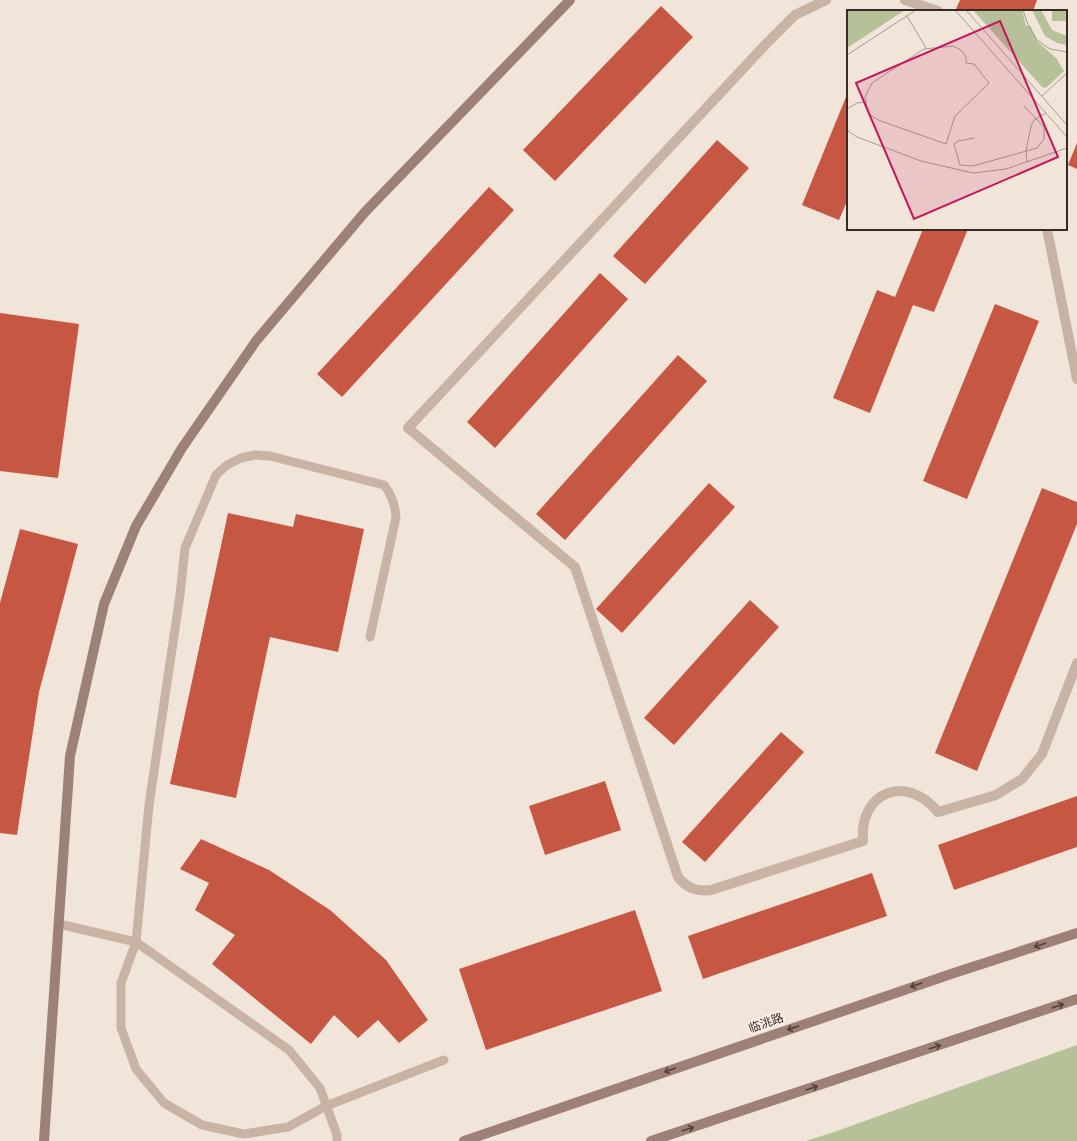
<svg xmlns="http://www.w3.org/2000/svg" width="1077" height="1141" viewBox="0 0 1077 1141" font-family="'PT Sans Narrow','Noto Sans SC',sans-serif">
	<rect width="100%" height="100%" fill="#f1e4d9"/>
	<!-- green -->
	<path fill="#b6c099" d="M1077,1045V1141H806L834,1132Z"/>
	<!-- building -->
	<path fill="#c65742" d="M960,0H1037L1033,11H960L956,9Z
		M661,6L693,37L555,181L523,150Z
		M848,92V199L839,220L802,205Z
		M717,140L749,168L645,284L613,256Z
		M1077,143V169L1068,165Z
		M489,187L514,210L342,397L317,374Z
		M923,229H968L934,312L913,305L870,413L833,398L877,290L895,297Z
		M600,273L628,299L495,448L467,422Z
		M995,304L1039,321L967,499L923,481Z
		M0,313L79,324L58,478L0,471Z
		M678,355L707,381L565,540L536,514Z
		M709,483L735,507L622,633L596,609Z
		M1042,488L1077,502V524L977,771L935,753Z
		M228,513L293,527L296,514L364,529L338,652L270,637L236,798L170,784Z
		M20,529L78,544L39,692L17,835L0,833V603Z
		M750,600L779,627L674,745L644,718Z
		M781,732L804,752L705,862L682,842Z
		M605,781L621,830L545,855L529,806Z
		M1077,796V847L954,890L938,845Z
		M201,839L269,870L330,910L386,960L428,1020L399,1043L378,1020L358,1038L334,1015L311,1044L212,964L235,935L195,910L209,883L180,869Z
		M872,873L887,916L703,979L688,936Z
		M635,910L662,991L486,1050L459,969Z"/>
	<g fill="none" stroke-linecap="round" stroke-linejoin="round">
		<!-- lane -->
		<path stroke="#c9b3a5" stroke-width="9" d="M370,637L396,517C395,504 392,495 384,485L270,456L255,455L241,458L227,465L216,475L185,548L180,595L149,805L136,942L121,983V1028L136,1069L164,1103L202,1125L244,1134L288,1127L326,1106L444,1060
			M59,924L136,942L289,1050L320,1088L337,1135V1141"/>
		<!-- street -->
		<path stroke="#c9b3a5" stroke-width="10" d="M826,0L795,15L765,45L408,428L575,567L678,877C687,888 696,892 711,890L863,841C859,792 906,773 938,812L996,795L1022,779L1042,754L1077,663
			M905,0L938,11
			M1047,229L1077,379"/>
		<!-- secondary -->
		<path stroke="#9d8176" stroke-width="10" d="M44,1141L70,756L104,604L136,526L182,448L256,341L365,212L570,0
			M464,1141L954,973L1077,933
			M651,1141L1077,999"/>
	</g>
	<!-- one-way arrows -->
	<defs><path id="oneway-shaft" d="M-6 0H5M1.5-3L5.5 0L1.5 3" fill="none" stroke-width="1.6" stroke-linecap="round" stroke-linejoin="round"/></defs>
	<g stroke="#4f403a">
		<use href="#oneway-shaft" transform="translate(1040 945) rotate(162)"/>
		<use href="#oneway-shaft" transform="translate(916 985) rotate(161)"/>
		<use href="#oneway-shaft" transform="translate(1058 1006) rotate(-18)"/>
		<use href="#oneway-shaft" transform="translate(793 1028) rotate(161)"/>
		<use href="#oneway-shaft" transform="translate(935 1047) rotate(-18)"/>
		<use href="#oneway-shaft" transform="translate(670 1070) rotate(161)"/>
		<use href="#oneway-shaft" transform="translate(812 1088) rotate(-18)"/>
		<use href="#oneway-shaft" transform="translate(688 1129) rotate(-18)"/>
	</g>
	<g text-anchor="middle" stroke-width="4" stroke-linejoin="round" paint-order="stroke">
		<!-- street labels -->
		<g font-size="12" fill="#352a26" stroke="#f9eee5">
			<text transform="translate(766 1023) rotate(-19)" y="4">临洮路</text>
		</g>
	</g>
	<!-- overview -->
	<g transform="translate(847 10)">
		<rect width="220" height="220" fill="#f1e4d9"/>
		<path d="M0,0H58L0,38ZM126,0H175L179,16L183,15L191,32L209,48L217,61L200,77L196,78ZM185,0H194L205,20L220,26V35L210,33L198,26ZM205,0H220V11H205Z" fill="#b6c099"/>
		<path fill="none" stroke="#a69a91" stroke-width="1" d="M108,0L220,127M119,0L220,115M176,0L181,15L190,30L203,39L220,42M60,6L79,38M106,36L114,40L119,47V53L127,54L142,73L108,106L99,134L31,110L21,103L18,87L25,73L77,39ZM0,45L69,0M195,86L220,63M0,99L10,93L18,92M0,120L10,127L74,151L126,163L159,159L220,138M127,128L111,131L107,134L113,155L126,156L190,138L197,129V117L177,96M180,152L179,141L184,116L187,110L199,103"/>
		<path fill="#c2185b" fill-opacity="0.15" stroke="#c2185b" stroke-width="2" d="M153,11L211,147L67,209L9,73Z"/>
		<rect width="220" height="220" fill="none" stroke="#352a26" stroke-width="2"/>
	</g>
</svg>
